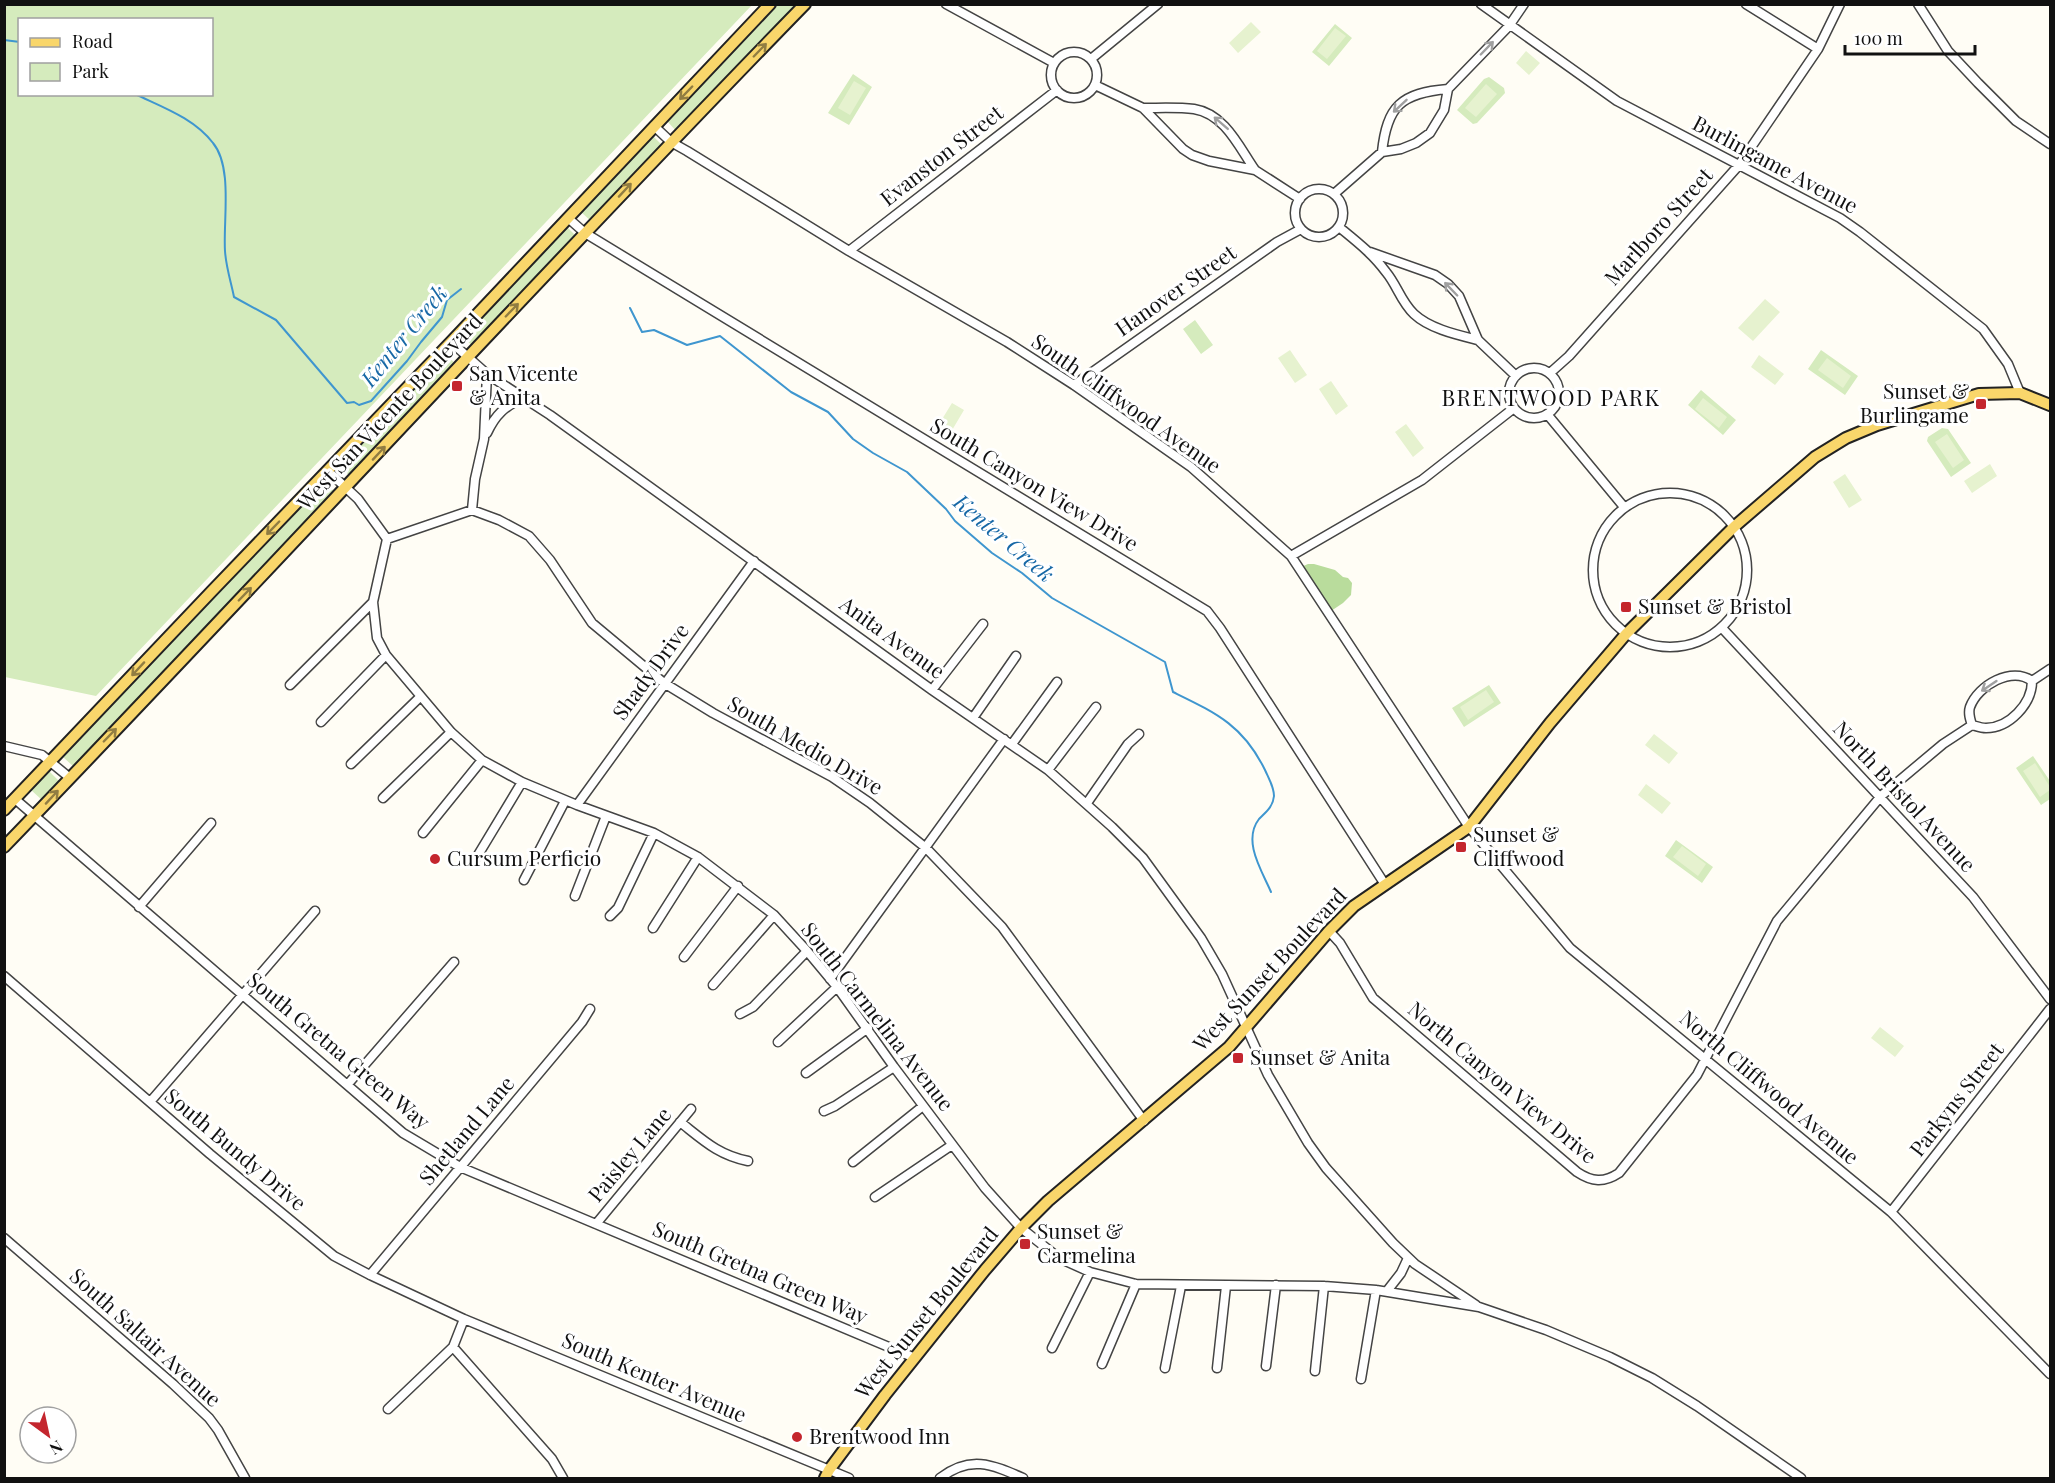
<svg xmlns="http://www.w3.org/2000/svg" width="2055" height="1483" viewBox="0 0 2055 1483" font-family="'Playfair Display',serif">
	<rect width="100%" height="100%" fill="#fffdf5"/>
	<!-- green -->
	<path fill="#d5ebbd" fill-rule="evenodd" d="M5,4H752V5L96,696L5,677ZM20,20H212V94H20Z
		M778,5H798L677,132L667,121Z
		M1335,24L1352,38L1329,66L1312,52Z
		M853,74L872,87L849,125L828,113Z
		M1489,77L1504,88L1505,93L1477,123L1473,124L1457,110L1484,79Z
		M653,136L663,146L592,222L581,212Z
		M567,227L577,237L473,346L462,337Z
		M1195,320L1213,345L1201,354L1183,329Z
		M1821,350L1858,376L1845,395L1808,369Z
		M446,355L456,364L350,476L339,466Z
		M1701,390L1736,420L1723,435L1688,405Z
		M1942,428L1948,429L1971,463L1951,477L1927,441L1928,437Z
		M324,482L335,492L74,767L63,757Z
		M1489,685L1501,703L1464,727L1452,708Z
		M2033,756L2050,781V799L2041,805L2016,768Z
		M49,771L60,782L42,800L31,790Z
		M1676,840L1713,867L1702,883L1665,856Z"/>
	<!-- forest -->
	<path fill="#b9dc9c" d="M1308,564H1314L1335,570L1343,577L1348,578L1352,583L1351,595L1343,603L1331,611L1301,567Z"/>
	<!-- pitch -->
	<path fill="#e6f2cf" d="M1251,22L1261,32L1238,53L1229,43Z
		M1335,28L1346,36L1327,59L1317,51Z
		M1526,51L1540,63L1529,75L1516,63Z
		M854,81L866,88L850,115L838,108Z
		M1486,84L1497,94L1476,117L1465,108Z
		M1765,299L1780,312L1753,341L1738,328Z
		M1290,350L1307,375L1295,383L1278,358Z
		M1759,355L1784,374L1775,385L1751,367Z
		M1827,358L1851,376L1843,388L1818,370Z
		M1331,381L1348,406L1336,415L1319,389Z
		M1703,398L1727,417L1719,428L1695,409Z
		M952,403L964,410L948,437L936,429Z
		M1406,424L1424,448L1413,457L1395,432Z
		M1947,434L1964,460L1953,468L1935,442Z
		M1990,464L1997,476L1972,493L1964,481Z
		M1845,474L1862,500L1849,508L1833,482Z
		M1486,690L1494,702L1468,720L1460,707Z
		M1654,734L1678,753L1669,764L1645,745Z
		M2035,763L2050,787V790L2040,797L2023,771Z
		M1646,784L1671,803L1662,814L1638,795Z
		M1682,846L1706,864L1698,876L1673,857Z
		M1880,1027L1904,1046L1895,1057L1871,1038Z"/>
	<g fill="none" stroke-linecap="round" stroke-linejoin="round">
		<!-- stream -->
		<path stroke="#3f96cf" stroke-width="2" d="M4,40L20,42
			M135,94C162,107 194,118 213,143C233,167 223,221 225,251C226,267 231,282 234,297L276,320L347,403L354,402L359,405L371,401L407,361L421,342L442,317L447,300L461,289
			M630,308L642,332L654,330L687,345L720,336L791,392L828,412L853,439L873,453L907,472L946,509L955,521L992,553L1022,573L1052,598L1165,662L1173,692C1216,713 1243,725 1265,770C1269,779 1274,787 1274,796C1273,807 1266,812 1259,819C1242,841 1262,871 1271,892"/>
		<!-- minor casing -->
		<g stroke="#444" stroke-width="11">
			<path id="minor" d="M946,4L1054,63
				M1481,4L1617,101L1840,218L1860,232L1983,329L2008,364L2020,393
				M1746,4L1818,49
				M1918,4L1948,51L1978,83L2016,121L2050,144
				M1051 75a23 23 0 1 1 46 0a23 23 0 1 1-46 0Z
				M1091,59L1158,4
				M1095,85L1143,108L1183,149L1192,155L1209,161L1255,170L1300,199
				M1143,108C1160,108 1178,107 1194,109C1225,114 1239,147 1255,170
				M654,126L671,142L687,151L849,251L1007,342L1074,385L1191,467L1291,556L1469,827L1570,948L1891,1212L2050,1374
				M1382,152C1387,106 1401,93 1448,89
				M1295 213a24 24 0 1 1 48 0a24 24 0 1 1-48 0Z
				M1334,194L1382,152L1401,149L1416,143L1430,133L1444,110L1448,89L1509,26L1524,4
				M568,218L585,233L1207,611L1220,628L1384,883
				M1339,227C1356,241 1373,254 1386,272C1397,285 1401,302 1414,314C1430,329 1458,335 1478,340
				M849,251L1057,90
				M1370,252L1435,275L1448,284L1459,296L1478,340L1516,376
				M451,342L487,374L550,415L932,690L1048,770L1112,827L1143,858L1201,938L1222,974L1268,1075L1308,1143L1326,1168L1393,1243L1415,1264L1476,1305
				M1509 393a25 25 0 1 1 50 0a25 25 0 1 1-50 0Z
				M1550,373L1569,356L1739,165L1818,49L1840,4
				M1074,385L1277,242L1301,229
				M1547,414L1624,507
				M487,433C495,415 505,406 523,398
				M328,471L358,499L387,539L373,602L377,638L386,655L451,732L482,760L522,782L577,805L654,833L698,857L774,915L807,951L837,987L894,1067L985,1188L1021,1228L1059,1258L1090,1272L1136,1284L1324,1286L1376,1290L1479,1307L1546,1330L1610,1357L1652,1378L1697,1406L1801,1478
				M1593 570a77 77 0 1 1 154 0a77 77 0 1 1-154 0Z
				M472,510L475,479L484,439L487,374
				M387,539L472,510L499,520L529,536L550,560L592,623L664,683L713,713L832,777L870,803L926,848L1002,927L1144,1121
				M1291,556L1422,480L1514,408
				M1722,628L1973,897L2050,999
				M2032,681L2050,669
				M290,685L373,602
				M932,690L983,624
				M973,718L1016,656
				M321,722L386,655
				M1972,725C1970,719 1968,713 1970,707C1978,685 2012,666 2032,681
				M1012,744L1057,682
				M4,746L42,755L70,778
				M351,764L420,697
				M1048,770L1096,707
				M383,798L451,732
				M15,799L403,1133L460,1167L915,1358
				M1087,803L1128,744L1139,734
				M577,805L754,561
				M423,833L482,760
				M475,860L522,782
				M524,880L565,801
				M575,896L606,816
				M139,907L211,823
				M610,916L618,908L654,833
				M653,928L698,857
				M1329,931L1340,943L1373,998L1577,1172C1592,1182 1604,1183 1619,1173L1697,1075L1777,921L1881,796L1943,744L1972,725C1976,726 1981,728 1986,728C2009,728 2032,704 2032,681
				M684,957L738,886
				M4,976L210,1154L334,1256L370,1275L464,1319L849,1478
				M830,979L1004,739
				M713,985L774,915
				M740,1014L753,1007L807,951
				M778,1042L837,987
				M806,1073L868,1028
				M348,1084L454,962
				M150,1102L315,911
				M824,1111L835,1106L894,1067
				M680,1122C703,1140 718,1155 748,1161
				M853,1162L923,1106
				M875,1197L952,1145
				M1891,1212L2050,1009
				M596,1224L691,1109
				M4,1238L173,1384L209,1418L218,1430L245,1478
				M370,1275L582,1022L590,1009
				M1387,1291L1401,1273L1408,1258
				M453,1347L552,1459L563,1478
				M1052,1348L1090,1272
				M1102,1364L1136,1284
				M1266,1366L1276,1285
				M1165,1368L1181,1286
				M1217,1368L1226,1286
				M1315,1371L1324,1286
				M1361,1379L1376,1290
				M388,1409L453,1347L464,1319
				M940,1478C970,1455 991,1464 1023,1478"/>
		</g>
		<!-- major casing -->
		<g stroke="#222" stroke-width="14">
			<path id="major" d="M4,810L212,591L451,342L770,4
				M4,847C273,568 534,282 805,4
				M825,1478L829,1470L885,1395L985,1270L1021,1228L1048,1201L1229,1047L1329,931L1354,906L1469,827L1550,723L1626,634L1735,526L1815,457L1846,438L1877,425L1979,394L2020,393L2050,405"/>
		</g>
		<!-- minor -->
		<use href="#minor" stroke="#fff" stroke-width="8"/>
		<!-- major -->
		<use href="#major" stroke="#f9d66b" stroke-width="10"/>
	</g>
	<!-- one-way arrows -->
	<defs><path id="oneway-shaft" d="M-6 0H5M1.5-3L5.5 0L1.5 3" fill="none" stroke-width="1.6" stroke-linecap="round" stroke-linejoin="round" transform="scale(1.5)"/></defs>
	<g stroke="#a0a0a0">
		<use href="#oneway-shaft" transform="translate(1487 48) rotate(-46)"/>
		<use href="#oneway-shaft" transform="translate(1400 106) rotate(137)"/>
		<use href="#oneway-shaft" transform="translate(1221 123) rotate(-139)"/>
		<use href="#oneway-shaft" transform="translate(1451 289) rotate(-134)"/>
		<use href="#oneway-shaft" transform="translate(1989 686) rotate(146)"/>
	</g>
	<g stroke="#917d42">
		<use href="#oneway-shaft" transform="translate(760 50) rotate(-46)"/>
		<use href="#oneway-shaft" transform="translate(686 93) rotate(134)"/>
		<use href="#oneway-shaft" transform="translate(625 190) rotate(-47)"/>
		<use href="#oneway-shaft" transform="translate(512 310) rotate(-46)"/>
		<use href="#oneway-shaft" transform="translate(379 453) rotate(-47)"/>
		<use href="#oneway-shaft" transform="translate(273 528) rotate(134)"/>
		<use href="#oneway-shaft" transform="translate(245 594) rotate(-46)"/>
		<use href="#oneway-shaft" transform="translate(138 669) rotate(133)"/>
		<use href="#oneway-shaft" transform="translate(110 735) rotate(-46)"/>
		<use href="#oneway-shaft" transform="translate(52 797) rotate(-47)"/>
	</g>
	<!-- markers -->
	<g fill="#c4262e" stroke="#fff" stroke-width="2">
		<rect x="451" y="380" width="12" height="12" rx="3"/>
		<rect x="1975" y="398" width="12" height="12" rx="3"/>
		<rect x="1620" y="601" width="12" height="12" rx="3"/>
		<rect x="1455" y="841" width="12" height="12" rx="3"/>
		<circle cx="435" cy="859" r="6"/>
		<rect x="1232" y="1052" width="12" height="12" rx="3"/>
		<rect x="1019" y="1238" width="12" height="12" rx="3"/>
		<circle cx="797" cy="1437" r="6"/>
	</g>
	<g text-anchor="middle" stroke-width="6" stroke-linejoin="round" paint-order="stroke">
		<!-- street labels -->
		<g font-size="21" fill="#111" stroke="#fff">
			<text transform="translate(942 156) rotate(-38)" y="7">Evanston Street</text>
			<text transform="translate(1775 165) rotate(28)" y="7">Burlingame Avenue</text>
			<text transform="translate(1659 227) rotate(-48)" y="7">Marlboro Street</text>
			<text transform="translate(1176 291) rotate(-35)" y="7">Hanover Street</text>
			<text transform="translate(1126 404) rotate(35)" y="7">South Cliffwood Avenue</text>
			<text transform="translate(390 412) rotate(-47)" y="7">West San Vicente Boulevard</text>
			<text transform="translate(1034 485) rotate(31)" y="7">South Canyon View Drive</text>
			<text transform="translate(892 638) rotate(36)" y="7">Anita Avenue</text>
			<text transform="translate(651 672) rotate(-54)" y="7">Shady Drive</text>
			<text transform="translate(805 746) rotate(30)" y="7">South Medio Drive</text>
			<text transform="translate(1904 797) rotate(47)" y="7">North Bristol Avenue</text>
			<text transform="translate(1270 970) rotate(-47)" y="7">West Sunset Boulevard</text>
			<text transform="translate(877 1017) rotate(52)" y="7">South Carmelina Avenue</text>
			<text transform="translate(338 1051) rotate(40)" y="7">South Gretna Green Way</text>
			<text transform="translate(1502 1083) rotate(40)" y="7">North Canyon View Drive</text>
			<text transform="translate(1769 1088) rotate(40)" y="7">North Cliffwood Avenue</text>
			<text transform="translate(1957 1100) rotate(-52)" y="7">Parkyns Street</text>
			<text transform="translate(467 1131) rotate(-50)" y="7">Shetland Lane</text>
			<text transform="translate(235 1150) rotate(40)" y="7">South Bundy Drive</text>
			<text transform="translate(630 1155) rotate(-50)" y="7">Paisley Lane</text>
			<text transform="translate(760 1273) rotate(23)" y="7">South Gretna Green Way</text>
			<text transform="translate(927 1313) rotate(-51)" y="7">West Sunset Boulevard</text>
			<text transform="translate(145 1338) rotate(42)" y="7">South Saltair Avenue</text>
			<text transform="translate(654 1378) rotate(23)" y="7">South Kenter Avenue</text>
		</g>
		<!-- poi labels -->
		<g font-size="21" fill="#111" stroke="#fff" text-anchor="start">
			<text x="469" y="381">San Vicente<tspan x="469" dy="24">&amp; Anita</tspan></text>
			<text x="1969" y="399" text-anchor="end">Sunset &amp;<tspan x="1969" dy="24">Burlingame</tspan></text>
			<text x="1638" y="614">Sunset &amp; Bristol</text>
			<text x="1473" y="842">Sunset &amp;<tspan x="1473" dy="24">Cliffwood</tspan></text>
			<text x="447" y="866">Cursum Perficio</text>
			<text x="1250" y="1065">Sunset &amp; Anita</text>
			<text x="1037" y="1239">Sunset &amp;<tspan x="1037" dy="24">Carmelina</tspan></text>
			<text x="809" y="1444">Brentwood Inn</text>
		</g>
		<!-- water labels -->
		<g font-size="22" font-style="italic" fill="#1768a6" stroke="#fff">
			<text transform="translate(404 336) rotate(-51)" y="8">Kenter Creek</text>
			<text transform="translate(1004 538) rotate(40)" y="8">Kenter Creek</text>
		</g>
		<!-- neighbourhood labels -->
		<g font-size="22" letter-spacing="1.5" fill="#111" stroke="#fff">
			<text x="1551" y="406">BRENTWOOD PARK</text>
		</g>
	</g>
	<!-- border -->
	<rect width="2055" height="1483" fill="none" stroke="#111111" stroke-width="12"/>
	<!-- legend -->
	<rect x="18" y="18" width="195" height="78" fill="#ffffff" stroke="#a0a0a0" stroke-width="1.5"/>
	<rect x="30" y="38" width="30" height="9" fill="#f9d66b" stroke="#a0a0a0" stroke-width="1.5"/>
	<text x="72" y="48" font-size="18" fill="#111111">Road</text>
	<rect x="30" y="63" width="30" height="18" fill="#d5ebbd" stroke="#a0a0a0" stroke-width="1.5"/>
	<text x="72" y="78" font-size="18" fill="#111111">Park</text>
	<!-- north arrow -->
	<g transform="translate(48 1435) rotate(147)"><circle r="28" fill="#ffffff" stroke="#a0a0a0" stroke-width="1.5"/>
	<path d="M0-4.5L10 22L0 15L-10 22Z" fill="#c4262e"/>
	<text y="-9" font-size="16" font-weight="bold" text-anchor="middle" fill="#111111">N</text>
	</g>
	<!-- scale -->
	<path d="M1845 45v9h130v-9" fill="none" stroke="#111111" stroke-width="3"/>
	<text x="1854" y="45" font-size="18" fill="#111111" stroke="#ffffff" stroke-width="4.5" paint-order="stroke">100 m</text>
</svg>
